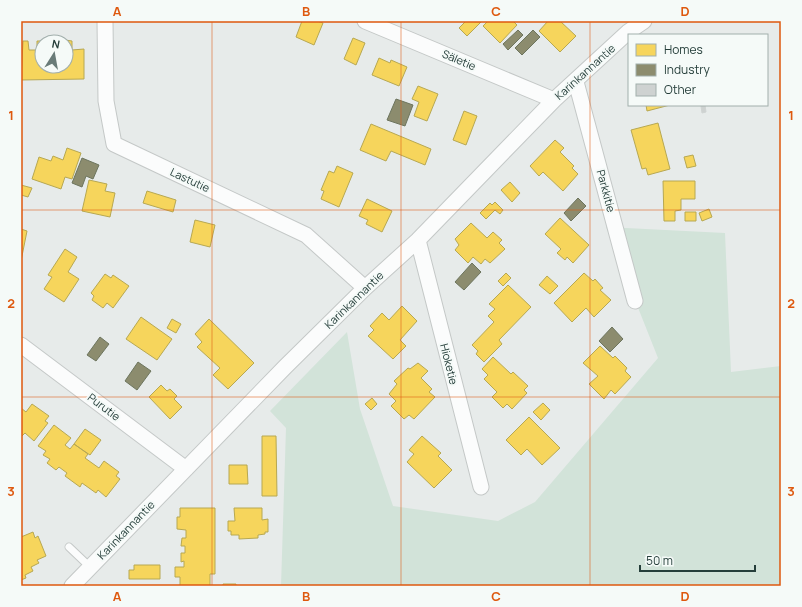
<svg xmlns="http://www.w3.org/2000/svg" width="802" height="607" viewBox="0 0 802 607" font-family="Manrope,sans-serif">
	<rect width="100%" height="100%" fill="#e7ebea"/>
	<!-- green -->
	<path fill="#d2e3d9" d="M606,227L725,233L731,372L781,366V586H281L286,428L270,411L347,332L360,409L393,506L498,521L535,502L658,358Z"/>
	<!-- homes -->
	<path fill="#f6d55c" stroke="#b7a852" d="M302,21H317L323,23L314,45L296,37Z
		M466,21L481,22L467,36L459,28Z
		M488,21H513L517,25L500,43L483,26Z
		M548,21H560L576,36L560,52L539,31Z
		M353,38L365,43L356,65L344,59Z
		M65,40L72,41V50L84,49V79L21,80L23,41H28L29,50H37V41H43L42,42V66H66Z
		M379,58L390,63L391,60L407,67L399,86L372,75Z
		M418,86L438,94L427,121L414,116L419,102L412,99Z
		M646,105H670L647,111Z
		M464,111L477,116L466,145L453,140Z
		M658,123L670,169L648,175L646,168L642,169L631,130Z
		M371,124L431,149L425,165L391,151L386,161L360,150Z
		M555,140L564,148L560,152L574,166L572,168L578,174L563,191L543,172L539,176L530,166Z
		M67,148L81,153L72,179L65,177L61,189L32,179L39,157L51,161L53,156L63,160Z
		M693,155L696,166L687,168L684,157Z
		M337,166L353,173L339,207L321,199L324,191L321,190L329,171L334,173Z
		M89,180L107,184L105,191L115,193L110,217L82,211Z
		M663,181H695V199H681V210L675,211V221H664Z
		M510,182L520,193L512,202L501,190Z
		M21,185L32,188L28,197L21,195Z
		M147,191L176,200L173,212L143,203Z
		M367,199L392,211L382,232L366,224L368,220L359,216Z
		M495,202L503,210L500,214L495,210L486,219L480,213L490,203L492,205Z
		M709,209L712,217L702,221L699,213Z
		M685,212H696V221H685Z
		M560,218L589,245L573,263L567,257L565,260L557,253L561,249L545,234Z
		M195,220L215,225L210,247L190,242Z
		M471,223L487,238L493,232L502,240L499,243L505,249L490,263L485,259L481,264L473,257L468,263L455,250L459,245L455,239Z
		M21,229L27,231L21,261Z
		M65,249L77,257L68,272L79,279L64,302L44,289L52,277L48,275Z
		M506,273L511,278L503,286L498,281Z
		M584,273L593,281L595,279L603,288L600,290L611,300L594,317L586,308L572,322L554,303Z
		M105,274L111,278L113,275L129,286L113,308L107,303L103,308L92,300L94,296L91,293Z
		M547,276L558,286L550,294L539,285Z
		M508,285L531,307L499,340L502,344L484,362L476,354L478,351L472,345L494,322L488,316L495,309L489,304Z
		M402,306L417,321L400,340L406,346L393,359L368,336L374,330L370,326L382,313L389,320Z
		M141,317L172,339L157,360L126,339Z
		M172,319L181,324L176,333L167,328Z
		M209,319L254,363L228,389L213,375L220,368L197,347L202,342L195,334Z
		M600,346L613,358L615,356L627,368L625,371L631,377L615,394L611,390L604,399L589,384L598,376L583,363Z
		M493,357L511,374L513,372L528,386L524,390L527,393L512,409L507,404L503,408L492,397L497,392L484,379L488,375L482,369Z
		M418,363L428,371L421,378L432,389L429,392L435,397L414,419L409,415L404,419L391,406L396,401L389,394L397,384L394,381L408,368L410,369Z
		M161,385L167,391L170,389L177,396L174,399L182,407L170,419L149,397Z
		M372,398L377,404L371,410L365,404Z
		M543,403L550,410L541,420L533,412Z
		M32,404L49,416L45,421L48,423L34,441L25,433L22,436L21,435V408L26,412Z
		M529,417L560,448L542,465L527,449L521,455L506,440Z
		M54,425L71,438L65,445L70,449L74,444L88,454L85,458L99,468L104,461L119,472L116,476L120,479L106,497L98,490L96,493L82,483L80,487L65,476L67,473L59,467L56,470L47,463L50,459L43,455L46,451L38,446Z
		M85,429L101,440L90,455L74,444Z
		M262,436H276L277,496H262Z
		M422,436L441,453L438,456L452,470L434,488L407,462L414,454L409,450Z
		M229,465H247L248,484H229Z
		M180,508H215V574H210V586H180V577H175V567H184V561L181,562V553H185V546H181L182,538H186V530L177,529V517H180Z
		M234,508H262V520L268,519V532H265V534L258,535V538L239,539V535H231V531H228V521H235Z
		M33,532L35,538L38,536L46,556L37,560L39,563L31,567L33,571L25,575L26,578L21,580V537Z
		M134,565H160V579H129V570H134Z
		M223,584H236V586H223Z"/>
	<!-- industry -->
	<path fill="#8c8c6e" stroke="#6d755e" d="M518,30L523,35L508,50L503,44Z
		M533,30L540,37L522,55L515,48Z
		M396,99L413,105L405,126L387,120Z
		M82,158L99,165L93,179L86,176L82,187L72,183Z
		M578,198L586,206L571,221L564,213Z
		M472,263L481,272L464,290L455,282Z
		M612,327L623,339L610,352L599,341Z
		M100,337L109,344L96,361L87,355Z
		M138,362L151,371L137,390L125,381Z"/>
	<!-- building -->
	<path fill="#ced2d1" stroke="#d0d4d3" d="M705,105L706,112L702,113L701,106Z"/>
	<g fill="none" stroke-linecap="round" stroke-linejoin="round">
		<!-- service casing -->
		<g stroke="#c4c8c7" stroke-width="9">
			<path id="service" d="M69,547L90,567"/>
		</g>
		<!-- minor casing -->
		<g stroke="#c4c8c7" stroke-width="17">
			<path id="minor" d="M105,21L106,101L114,144L306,235L365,288
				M365,21L554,100
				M576,82L635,301
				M418,240L481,487
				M21,345L186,469
				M72,586L285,367L365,288L418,240L554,100L628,32L644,21"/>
		</g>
		<!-- service -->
		<use href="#service" stroke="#fbfcfc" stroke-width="7"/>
		<!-- minor -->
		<use href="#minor" stroke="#fbfcfc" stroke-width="15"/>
	</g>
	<!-- grid -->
	<path fill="none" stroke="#de580e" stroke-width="1" stroke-opacity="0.55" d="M212,21V586M401,21V586M590,21V586M21,210H781M21,397H781"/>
	<g text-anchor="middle" stroke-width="4" stroke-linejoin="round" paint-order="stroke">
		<!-- street labels -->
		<g font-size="11" fill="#253e3a" stroke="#f5faf8">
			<text transform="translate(459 60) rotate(23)" y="4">Säletie</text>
			<text transform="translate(585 72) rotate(-42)" y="4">Karinkannantie</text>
			<text transform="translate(190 180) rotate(25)" y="4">Lastutie</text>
			<text transform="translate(606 191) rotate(75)" y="4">Parkkitie</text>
			<text transform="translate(354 300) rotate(-44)" y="4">Karinkannantie</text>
			<text transform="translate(449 364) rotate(76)" y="4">Hioketie</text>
			<text transform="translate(104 407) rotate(37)" y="4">Purutie</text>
			<text transform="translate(126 530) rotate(-46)" y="4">Karinkannantie</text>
		</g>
	</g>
	<!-- border -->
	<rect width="802" height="607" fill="none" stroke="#f5faf8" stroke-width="44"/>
	<!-- legend -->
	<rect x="628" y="34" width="140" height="72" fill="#f5faf8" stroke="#a2afac"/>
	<rect x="636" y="44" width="20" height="12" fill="#f6d55c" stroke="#a2afac"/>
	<text x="664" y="54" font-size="12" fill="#253e3a">Homes</text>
	<rect x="636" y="64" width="20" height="12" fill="#8c8c6e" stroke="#a2afac"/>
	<text x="664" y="74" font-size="12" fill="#253e3a">Industry</text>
	<rect x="636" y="84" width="20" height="12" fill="#ced2d1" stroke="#a2afac"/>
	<text x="664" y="94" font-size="12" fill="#253e3a">Other</text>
	<!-- north arrow -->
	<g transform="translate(54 54) rotate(11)"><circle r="19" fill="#f5faf8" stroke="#a2afac"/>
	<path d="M0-3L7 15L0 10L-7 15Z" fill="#697b78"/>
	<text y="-6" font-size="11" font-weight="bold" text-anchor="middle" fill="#253e3a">N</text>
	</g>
	<!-- scale -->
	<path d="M640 565v6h115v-6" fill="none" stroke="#253e3a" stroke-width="2"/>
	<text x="646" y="565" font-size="12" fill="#253e3a" stroke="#f5faf8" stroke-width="3" paint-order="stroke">50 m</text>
	<rect x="22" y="22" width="758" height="563" fill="none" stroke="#de580e" stroke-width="1.5"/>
	<g font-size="13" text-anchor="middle" font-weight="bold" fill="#de580e">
		<text x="117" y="16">A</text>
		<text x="306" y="16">B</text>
		<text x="496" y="16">C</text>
		<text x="685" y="16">D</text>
		<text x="11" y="120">1</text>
		<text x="791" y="120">1</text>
		<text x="11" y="308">2</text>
		<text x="791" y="308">2</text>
		<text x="11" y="496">3</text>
		<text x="791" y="496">3</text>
		<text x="117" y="601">A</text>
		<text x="306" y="601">B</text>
		<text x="496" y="601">C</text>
		<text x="685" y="601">D</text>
	</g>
</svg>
